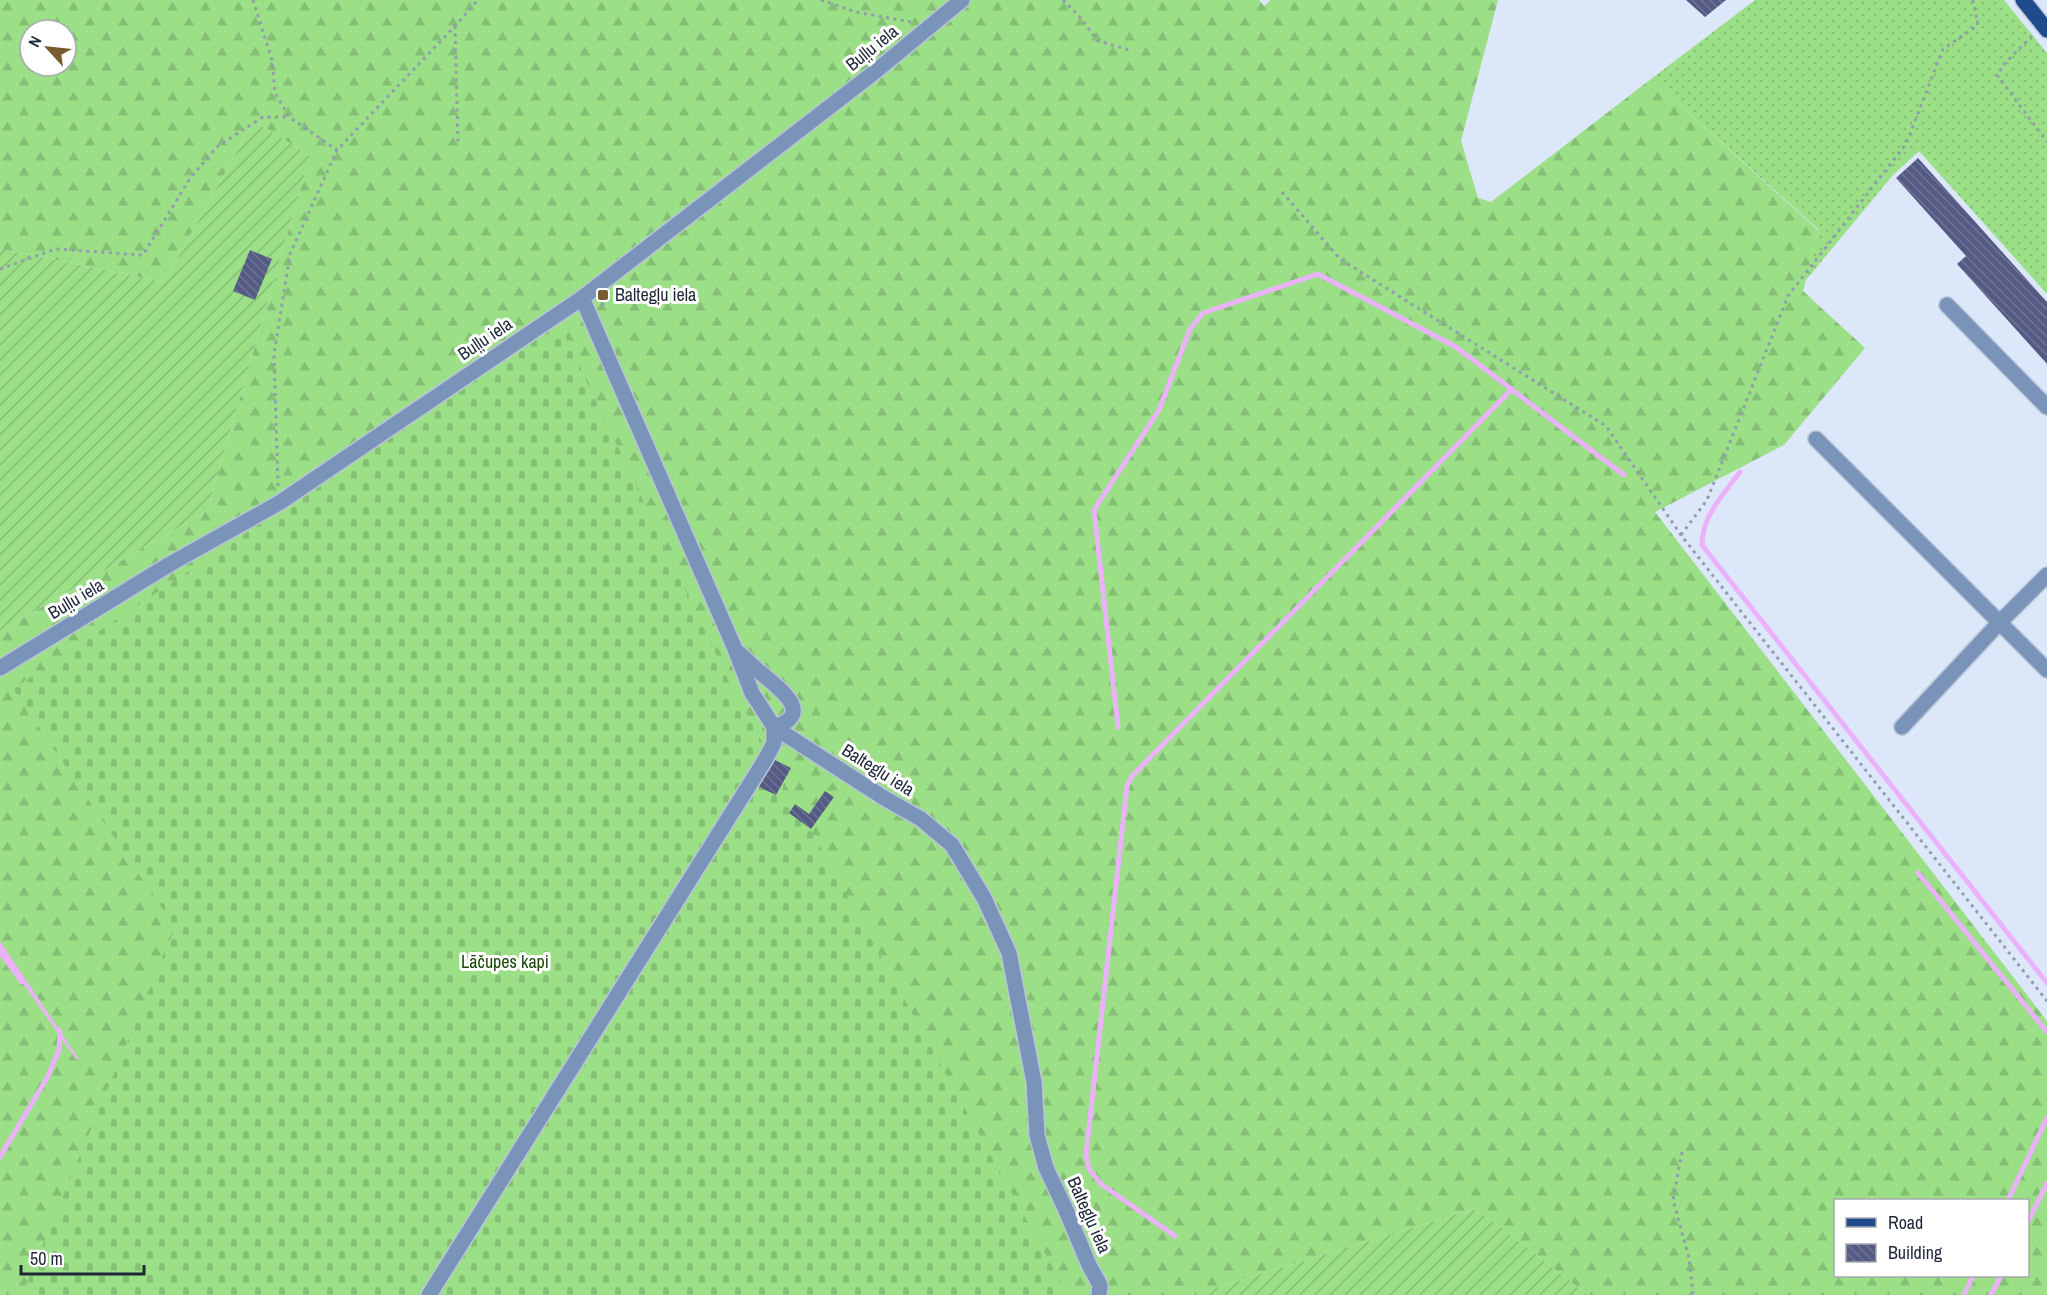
<svg xmlns="http://www.w3.org/2000/svg" width="2047" height="1295" viewBox="0 0 2047 1295" font-family="'Archivo Narrow',sans-serif">
	<defs>
		<pattern id="grass-dots" width="8" height="8" patternUnits="userSpaceOnUse" patternTransform="scale(1.5)"><rect width="8" height="8" fill="#9bdf87"/><path d="M2 2h.1M6 6h.1" fill="none" stroke="#85bf75" stroke-width="1.8" stroke-linecap="round"/></pattern>
		<pattern id="forest-firs" width="22" height="20" patternUnits="userSpaceOnUse" patternTransform="scale(1.5)"><rect width="22" height="20" fill="#9bdf87"/><path d="M5 1l3.5 6h-7zM16 11l3.5 6h-7z" fill="#85bf75"/></pattern>
		<pattern id="cemetery-stones" width="16" height="16" patternUnits="userSpaceOnUse" patternTransform="scale(1.5)"><rect width="16" height="16" fill="#9bdf87"/><path d="M2 7V4a2 2 0 0 1 4 0v3zM10 15v-3a2 2 0 0 1 4 0v3z" fill="#85bf75"/></pattern>
		<pattern id="garden-furrows" width="10" height="10" patternUnits="userSpaceOnUse" patternTransform="scale(1.5)"><rect width="10" height="10" fill="#9bdf87"/><path d="M-1 1l2-2M0 10L10 0M9 11l2-2" fill="none" stroke="#85bf75"/></pattern>
		<pattern id="building-back-hatch" width="6" height="6" patternUnits="userSpaceOnUse" patternTransform="scale(1.5)"><rect width="6" height="6" fill="#555a84"/><path d="M-1 5l2 2M0 0l6 6M5-1l2 2" fill="none" stroke="#6e7394"/></pattern>
	</defs>
	<rect width="100%" height="100%" fill="#dce8fa"/>
	<!-- grass -->
	<path fill="url(#grass-dots)" d="M1755,0H2004L2047,53V294L1919,151L1893,175L1806,280L1819,230L1651,79Z"/>
	<!-- forest -->
	<path fill="url(#forest-firs)" fill-rule="evenodd" d="M0,0H1259L1264,6L1271,0H1498L1461,141L1478,198L1491,202L1651,79L1819,231L1803,291L1865,348L1784,445L1655,512L2047,1021V1295H1588L1497,1224L1474,1209L1192,1295H0V631L207,511L310,156L254,121L164,282L0,249ZM30,30H66V66H30ZM1836,1200H2028V1276H1836Z"/>
	<!-- cemetery -->
	<path fill="url(#cemetery-stones)" d="M559,323L731,686L1068,1295H22L175,927L13,689Z"/>
	<!-- garden -->
	<path fill="url(#garden-furrows)" d="M254,121L310,156L207,511L0,631V249L164,282Z
		M1474,1209L1497,1224L1588,1295H1192Z"/>
	<!-- water -->
	<path fill="#eab3f9" d="M0,941L78,1058L77,1061L0,950Z"/>
	<g fill="none" stroke-linecap="round" stroke-linejoin="round">
		<!-- stream -->
		<path stroke="#eab3f9" stroke-width="5" d="M1740,472C1723,495 1702,516 1702,545L2047,983
			M1118,727L1094,510L1159,410L1190,329L1203,313L1318,274L1456,347L1624,475
			M1918,873L2047,1032
			M0,952L22,982
			M0,1157L47,1078L59,1050L60,1032L59,1030
			M2008,1200L2047,1118
			M2028,1222L2047,1183
			M1175,1236L1101,1184L1089,1169L1086,1155L1127,786L1132,776L1512,389
			M1964,1295L1973,1276
			M1991,1295L2001,1276"/>
	</g>
	<!-- building -->
	<path fill="url(#building-back-hatch)" d="M1686,0H1726L1705,17Z
		M1918,158L2047,302V364L1957,264L1966,256L1896,178Z
		M250,250L272,259L255,300L233,291Z
		M773,759L791,768L776,795L759,787Z
		M825,791L834,797L811,829L789,813L795,804L809,814Z"/>
	<g fill="none" stroke-linecap="round" stroke-linejoin="round">
		<!-- minor casing -->
		<g stroke="#bac5d7" stroke-width="18">
			<path id="minor" d="M582,298L735,649L752,693L774,727L884,798L921,819L952,845L984,898L1009,953L1034,1082L1037,1135L1046,1168L1065,1208L1089,1265L1100,1285L1099,1295
				M1947,305L2047,407
				M1816,439L2047,670
				M739,653C746,659 753,667 761,673C777,687 817,714 774,727
				M0,668L170,564L279,503L582,298L876,71L962,0
				M1902,727L2000,622L2047,575
				M429,1295L765,760L774,743V727"/>
		</g>
		<!-- major casing -->
		<g stroke="#bac5d7" stroke-width="18">
			<path id="major" d="M2023,0L2047,30"/>
		</g>
		<!-- path -->
		<path stroke="#919cad" stroke-width="3" stroke-dasharray="3 4.5" stroke-linecap="butt" d="M253,0L272,60L275,93L289,117L337,150
			M821,0L856,12L911,22
			M1063,0L1079,16L1098,41L1129,50
			M455,26L458,146
			M2032,36L2005,63L1997,75L2047,142
			M1282,192L1340,259L1606,426L1681,535L2047,1001
			M0,269L55,249L143,255L191,177L218,146L263,117H289
			M601,304H603L622,289
			M278,486L274,354L290,254L337,150L455,26L478,0
			M1681,535L1707,500L1788,296L1906,144L1943,49L1978,25L1973,0
			M1682,1152L1673,1200L1689,1258L1693,1295"/>
		<!-- minor -->
		<use href="#minor" stroke="#7a93b8" stroke-width="15"/>
		<!-- major -->
		<use href="#major" stroke="#1f4a8c" stroke-width="15"/>
	</g>
	<!-- markers -->
	<rect fill="#775c2e" stroke="#fff" stroke-width="2" x="597" y="289" width="12" height="12" rx="3"/>
	<g text-anchor="middle" stroke-width="6" stroke-linejoin="round" paint-order="stroke">
		<!-- street labels -->
		<g font-size="18" fill="#1d2738" stroke="#fff">
			<text transform="translate(872 48) rotate(-39)" y="6">Buļļu iela</text>
			<text transform="translate(485 339) rotate(-34)" y="6">Buļļu iela</text>
			<text transform="translate(76 599) rotate(-31)" y="6">Buļļu iela</text>
			<text transform="translate(878 770) rotate(32)" y="6">Baltegļu iela</text>
			<text transform="translate(1089 1215) rotate(66)" y="6">Baltegļu iela</text>
		</g>
		<!-- poi labels -->
		<g font-size="18" fill="#1d2738" stroke="#fff" text-anchor="start">
			<text x="615" y="301">Baltegļu iela</text>
		</g>
		<!-- park labels -->
		<g font-size="18" fill="#1a4708" stroke="#fff">
			<text x="505" y="968">Lāčupes kapi</text>
		</g>
	</g>
	<!-- legend -->
	<rect x="1834" y="1199" width="195" height="78" fill="#ffffff" stroke="#a5a9af" stroke-width="1.5"/>
	<rect x="1846" y="1218" width="30" height="9" fill="#1f4a8c" stroke="#a5a9af" stroke-width="1.5"/>
	<text x="1888" y="1229" font-size="18" fill="#1d2738">Road</text>
	<rect x="1846" y="1244" width="30" height="18" fill="url(#building-back-hatch)" stroke="#a5a9af" stroke-width="1.5"/>
	<text x="1888" y="1259" font-size="18" fill="#1d2738">Building</text>
	<!-- north arrow -->
	<g transform="translate(48 48) rotate(297)"><circle r="28" fill="#ffffff" stroke="#a5a9af" stroke-width="1.5"/>
	<path d="M0-4.5L10 22L0 15L-10 22Z" fill="#775c2e"/>
	<text y="-9" font-size="16" font-weight="bold" text-anchor="middle" fill="#1d2738">N</text>
	</g>
	<!-- scale -->
	<path d="M21 1265v9h123v-9" fill="none" stroke="#1d2738" stroke-width="3"/>
	<text x="30" y="1265" font-size="18" fill="#1d2738" stroke="#ffffff" stroke-width="4.5" paint-order="stroke">50 m</text>
</svg>
